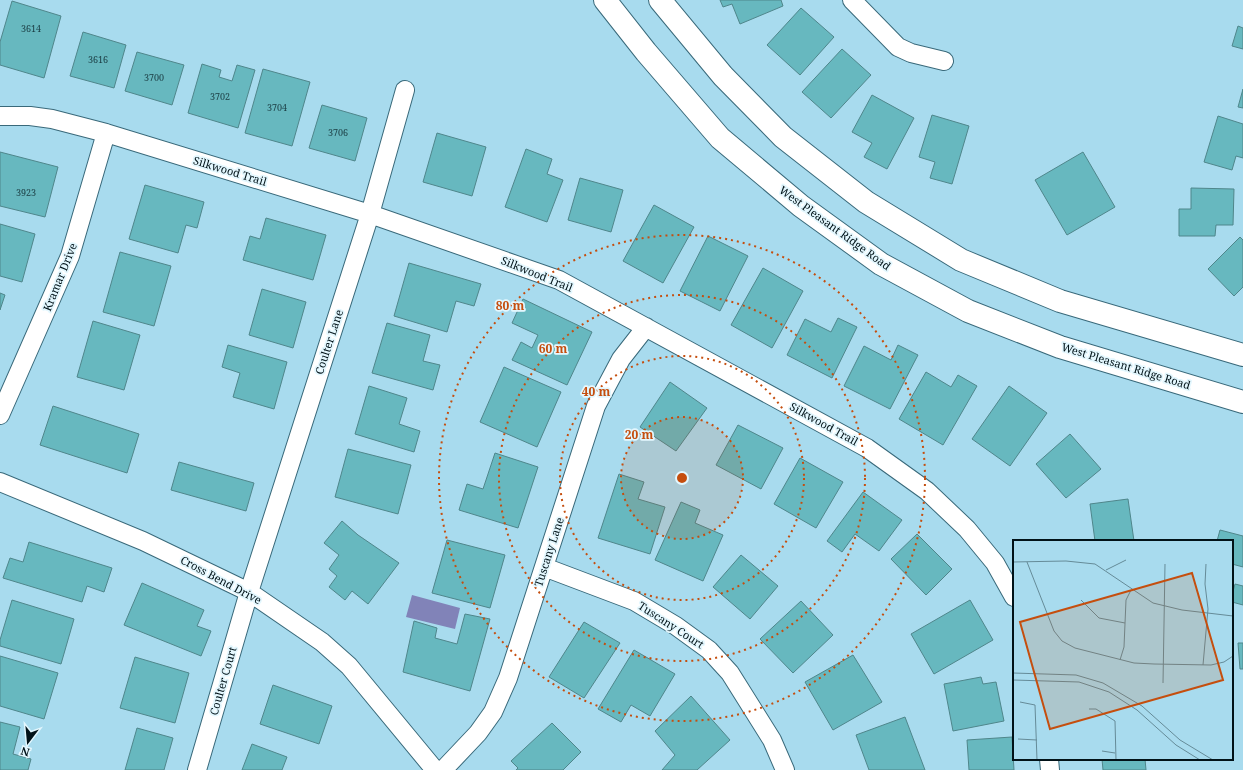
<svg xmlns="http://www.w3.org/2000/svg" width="1243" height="770" viewBox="0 0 1243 770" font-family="'Noto Serif',serif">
	<rect width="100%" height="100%" fill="#a8dbee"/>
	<!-- water -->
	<path fill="#8183b8" d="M412,595L460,608L455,629L406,617Z"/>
	<!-- building -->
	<path fill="#67b8bf" stroke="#4f868b" d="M720,0H781L783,6L740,24L732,4L723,7Z
		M12,1L61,16L44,78L0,65V42Z
		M801,8L834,37L800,75L767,45Z
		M1238,26L1243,28V49L1232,46Z
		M83,32L126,45L114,88L70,76Z
		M842,49L871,75L831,118L802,92Z
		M137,52L184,65L172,105L125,91Z
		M202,64L221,70L219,77L232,81L237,65L255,70L238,128L188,113Z
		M263,69L310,82L292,146L245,133Z
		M1243,89V108L1238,107Z
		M872,95L914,118L887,169L864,157L872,143L852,132Z
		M322,105L367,118L355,161L309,148Z
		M932,115L969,126L952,184L930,178L935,162L919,157Z
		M1218,116L1243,124V158L1236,156L1232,170L1204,162Z
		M437,133L486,147L472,196L423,182Z
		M526,149L552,159L547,174L563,180L547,222L505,207Z
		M0,152L58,167L45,217L0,206Z
		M1083,152L1115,207L1067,235L1035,180Z
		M580,178L623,190L611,232L568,220Z
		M145,185L204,202L197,228L186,225L178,253L129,239Z
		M1191,188L1234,189L1233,225H1216L1215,236H1179V209H1191Z
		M654,205L694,227L663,283L623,261Z
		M266,218L326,235L313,280L243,260L250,236L260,239Z
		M0,224L35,234L22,282L0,276Z
		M708,236L748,256L720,311L680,291Z
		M1240,237L1243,240V287L1234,296L1208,269Z
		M120,252L171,266L154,326L103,312Z
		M409,263L481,284L474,306L456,301L447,332L394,316Z
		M763,268L803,291L772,348L731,325Z
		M262,289L306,302L293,348L249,335Z
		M0,293L5,295L0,310Z
		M523,299L592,332L567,385L512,360L521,342L532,348L538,335L512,323Z
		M838,318L857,327L832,378L787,355L805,319L831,332Z
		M93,321L140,335L124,390L77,377Z
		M387,323L430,335L423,361L440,365L433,390L372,373Z
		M228,345L287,362L274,409L233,397L240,373L222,367Z
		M898,345L918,355L890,409L844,386L864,346L891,360Z
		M504,367L561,392L537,447L480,422Z
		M926,372L951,387L958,375L977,386L943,445L899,419Z
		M670,382L707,408L676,451L640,427Z
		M369,386L407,398L399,424L420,431L414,452L355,434Z
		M1009,386L1047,413L1010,466L972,439Z
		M53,406L139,434L127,473L40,445Z
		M738,425L783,448L761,489L716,465Z
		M1070,434L1101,469L1066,498L1036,464Z
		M348,449L411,465L398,514L335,497Z
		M495,453L538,467L518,528L459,510L467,484L483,489Z
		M800,458L843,482L816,528L774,504Z
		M179,462L254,483L246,511L171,490Z
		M619,474L644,482L638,499L665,507L650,554L598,538Z
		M863,492L902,520L879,551L855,534L842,552L827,541Z
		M1128,499L1134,541H1095L1090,504Z
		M681,502L700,510L695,523L723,535L703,581L655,560Z
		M342,521L358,535L399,563L368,604L352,591L345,600L329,587L337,576L329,569L339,555L324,543Z
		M1220,530L1243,536V567L1232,564V541H1217Z
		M917,534L952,569L926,595L891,559Z
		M447,540L505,555L490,608L432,593Z
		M29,542L112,568L104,592L87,586L82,602L3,578L10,558L23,562Z
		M741,555L778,586L750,619L713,587Z
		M142,583L204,610L197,626L211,631L201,656L124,625Z
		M1235,584L1243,586V605L1232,602V595Z
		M12,600L74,619L61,664L0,646V640Z
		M970,600L993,640L934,674L911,634Z
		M801,601L833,635L793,673L760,639Z
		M465,614L490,619L470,691L403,672L414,621L437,628L435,638L457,644Z
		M584,622L620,643L584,698L549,677Z
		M1238,643H1243V669H1240Z
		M634,650L675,674L650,716L631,705L621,722L598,709Z
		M853,655L882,702L833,730L805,682Z
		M0,656L58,673L44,719L0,706Z
		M135,657L189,673L175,723L120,708Z
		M981,677L983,684L996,682L1004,721L953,731L944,684Z
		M273,685L332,706L319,744L260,724Z
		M691,696L730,740L697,770H662L675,755L655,731Z
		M905,717L925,770H869L856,735Z
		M0,722L20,727L13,754L31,759L28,770H0Z
		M552,723L581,752L563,770H516L518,768L511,761Z
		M137,728L173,738L164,770H125Z
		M1012,737L1014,770H969L967,740Z
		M252,744L287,757L282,770H242Z
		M1102,759H1145L1146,770H1103Z"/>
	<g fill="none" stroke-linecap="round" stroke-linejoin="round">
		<!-- street casing -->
		<g stroke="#39697a" stroke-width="20">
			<path id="street" d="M852,0L898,47L911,53L944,61
				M0,116H30L52,119L106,133L370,214L559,280L867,448L927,491L967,529L995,563L1014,597
				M0,415L70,256L106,133
				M0,482L143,541L249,592L322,642L349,666L435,770
				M544,567L634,601L676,626L709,650L730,673L772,740L785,770
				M1049,759L1050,770
				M197,770L249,592L370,214L405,90
				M443,770L478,733L493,712L508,678L596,406L621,359L646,327"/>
		</g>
		<!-- secondary casing -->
		<g stroke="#39697a" stroke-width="24">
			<path id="secondary" d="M605,0L646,52L720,138L801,206L881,264L968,311L1060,347L1243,402
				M660,0L723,76L783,137L866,202L961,260L1060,301L1243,355"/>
		</g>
		<!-- street -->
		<use href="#street" stroke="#fff" stroke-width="18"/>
		<!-- secondary -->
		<use href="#secondary" stroke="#fff" stroke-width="22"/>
	</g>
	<!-- distance rings -->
	<circle cx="682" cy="478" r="61" fill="#c54e0e" fill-opacity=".12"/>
	<g fill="none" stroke="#c54e0e" stroke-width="2" stroke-dasharray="2 4">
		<circle cx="682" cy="478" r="61"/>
		<circle cx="682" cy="478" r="122"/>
		<circle cx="682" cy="478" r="183"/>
		<circle cx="682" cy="478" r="243"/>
	</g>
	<g text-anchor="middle" stroke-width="3.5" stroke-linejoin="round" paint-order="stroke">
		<!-- number labels -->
		<g font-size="9" fill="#1a3c42">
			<text x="31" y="32">3614</text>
			<text x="98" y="63">3616</text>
			<text x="154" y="81">3700</text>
			<text x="220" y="100">3702</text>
			<text x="277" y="111">3704</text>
			<text x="338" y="136">3706</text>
			<text x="26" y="196">3923</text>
		</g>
		<!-- street labels -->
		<g font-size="11" fill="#011218" stroke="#e3f7fe">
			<text transform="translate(230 171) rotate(17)" y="4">Silkwood Trail</text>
			<text transform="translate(835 228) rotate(36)" y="4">West Pleasant Ridge Road</text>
			<text transform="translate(537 274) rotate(22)" y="4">Silkwood Trail</text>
			<text transform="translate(60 277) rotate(-68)" y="4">Kramar Drive</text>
			<text transform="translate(329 342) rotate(-72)" y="4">Coulter Lane</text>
			<text transform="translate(1126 366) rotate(17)" y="4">West Pleasant Ridge Road</text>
			<text transform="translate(824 424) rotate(29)" y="4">Silkwood Trail</text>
			<text transform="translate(549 552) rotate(-72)" y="4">Tuscany Lane</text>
			<text transform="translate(221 580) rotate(28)" y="4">Cross Bend Drive</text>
			<text transform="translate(671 625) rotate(33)" y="4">Tuscany Court</text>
			<text transform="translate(223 681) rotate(-74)" y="4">Coulter Court</text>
		</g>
	</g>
	<!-- overview -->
	<g transform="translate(1013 540)">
		<rect width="220" height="220" fill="#a8dbee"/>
		<path fill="none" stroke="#658b98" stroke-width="1" d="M0,22L53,21L82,24L140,63L169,70L220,76M14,22L41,91L49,101L62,108L121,123L141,124L198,125L211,122L220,116M93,30L113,20M68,60L86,78L112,83M107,120L111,107L113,60L118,50M190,125L195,69L192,44L193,24M0,133L63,135L90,143L129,166L167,200L200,220M0,140L66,142L96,152L124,170L163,205L187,220M150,143L152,24M7,162L22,165L24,220M76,169H83L102,181L103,220M5,199L24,200M89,211L102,213"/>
		<path fill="#c54e0e" fill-opacity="0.15" stroke="#c54e0e" stroke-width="2" d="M179,33L210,140L37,189L7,82Z"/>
		<rect width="220" height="220" fill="none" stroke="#011218" stroke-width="2"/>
	</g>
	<circle cx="682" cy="478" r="6" fill="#c54e0e" stroke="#e3f7fe" stroke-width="2"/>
	<g font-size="12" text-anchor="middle" font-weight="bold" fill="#c54e0e" stroke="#e3f7fe" stroke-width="3.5" stroke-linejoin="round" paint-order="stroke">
		<text x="510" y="310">80 m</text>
		<text x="553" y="353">60 m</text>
		<text x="596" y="396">40 m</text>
		<text x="639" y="439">20 m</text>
	</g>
	<!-- north arrow -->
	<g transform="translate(28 742) rotate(196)" stroke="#e3f7fe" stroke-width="3" paint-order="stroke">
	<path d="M0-3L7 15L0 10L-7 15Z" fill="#011218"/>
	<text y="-6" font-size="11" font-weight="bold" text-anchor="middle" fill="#011218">N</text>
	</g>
</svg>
